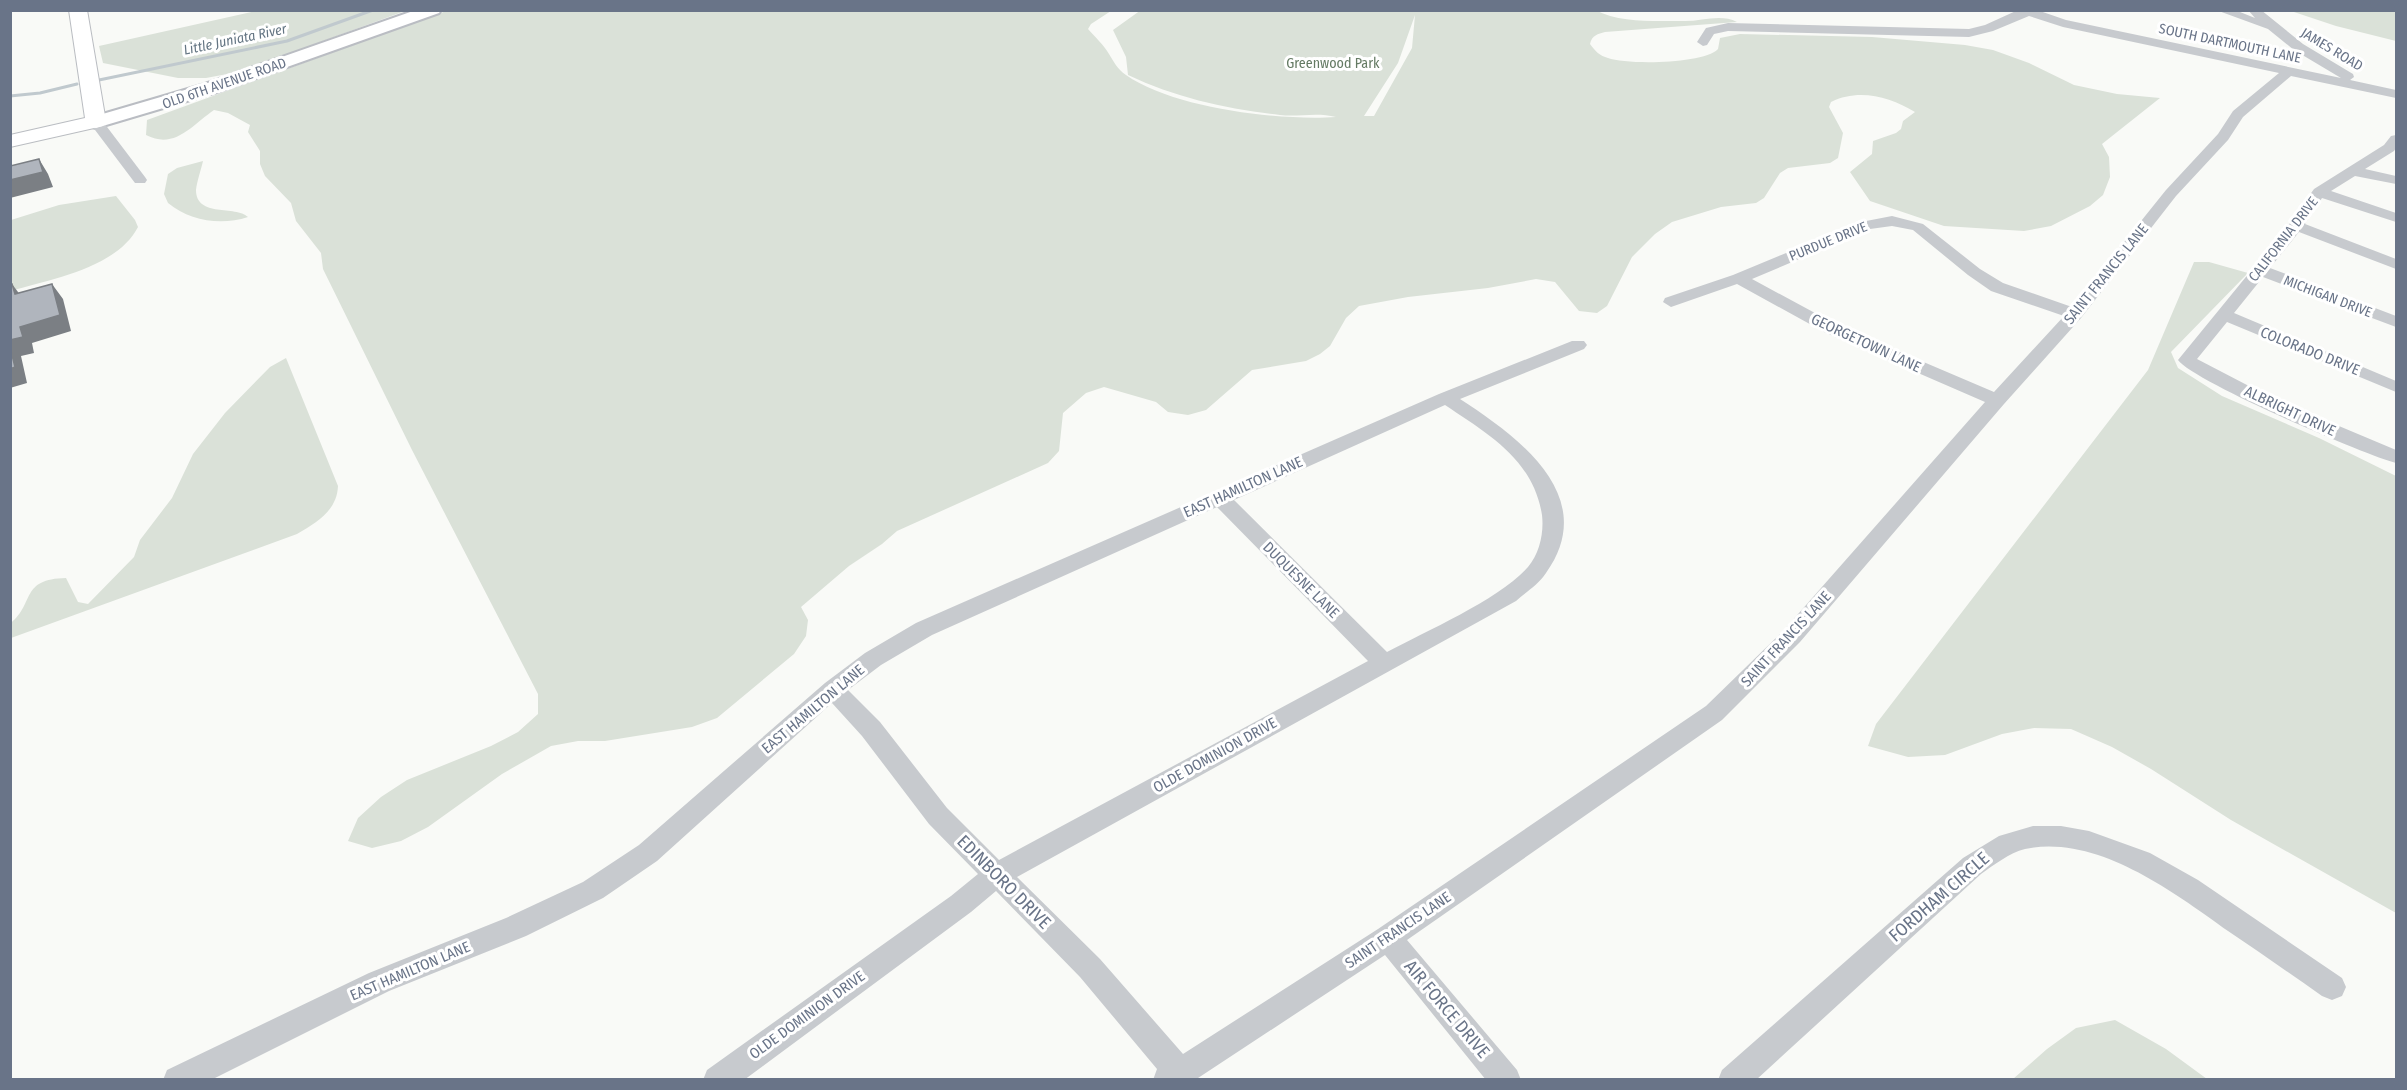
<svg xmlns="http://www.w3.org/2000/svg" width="2407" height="1090" viewBox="0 0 2407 1090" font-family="'Fira Sans Condensed',sans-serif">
	<rect width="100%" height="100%" fill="#f9faf7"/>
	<!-- green -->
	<path fill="#dae1d8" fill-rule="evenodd" d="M260,10L405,11L238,72L206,78H178L103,63L99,46Z
		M449,10L1111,11L1091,24L1088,29C1095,37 1104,45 1109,54C1114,62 1117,69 1126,75C1173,108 1279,121 1336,117C1317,112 1299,117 1280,115C1228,109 1176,98 1128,75L1126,57L1113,30L1141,10H1595C1620,23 1654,21 1682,21C1700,22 1720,13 1737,22L1605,32C1598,34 1592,35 1590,44C1595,51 1600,56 1608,58C1627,65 1704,64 1718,49L1720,38L1740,34L1872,37L1965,45L1993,50L2029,63L2074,85L2117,94L2160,98L2102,144L2109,157L2110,177L2103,195L2090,206L2051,226L2024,231L1944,226L1870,201L1850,172L1872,154L1873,141L1896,133L1901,129L1903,121L1915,112C1890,97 1859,88 1831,102L1829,107L1843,133L1838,158L1830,163L1788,168L1780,173L1764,198L1756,203L1721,207L1672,222L1655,234L1632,257L1607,306L1597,313L1579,311L1555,282L1536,279L1488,288L1408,297L1359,306L1346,318L1330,346L1320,354L1306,361L1252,370L1206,410L1188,415L1168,412L1156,402L1104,387L1086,393L1063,413L1059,451L1048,463L897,531L882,544L849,566L801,607L808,620L806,636L794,654L717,718L692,727L605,741H578L551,746L502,774L428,827L401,841L372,848L348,841L358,818L381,797L407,780L491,746L518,732L538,714V694L412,450L323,269L321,253L296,221L291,203L265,176L260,164V151L248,132L250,125L228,113L214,110C192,125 175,150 146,135L147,120ZM1415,15L1412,48L1374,116H1364L1398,63Z
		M2291,11H2396V41L2336,26Z
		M203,161C201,170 197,181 196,190C196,218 236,205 248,217C221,226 190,221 168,203L164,194L168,174L177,168Z
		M116,196L135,220L138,227C117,268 51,279 11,291V220L59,205Z
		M2194,262H2209L2248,273L2171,352L2178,368L2222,396L2319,438L2396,476V913L2231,820L2151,769L2112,747L2071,729L2034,728L2002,734L1945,755L1908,757L1868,746L1876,724L2148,370Z
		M286,358L338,486C337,511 316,523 297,534L11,638V623C35,603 20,579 66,578L78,602L88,604L134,557L140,540L172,498L193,454L225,413L270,367Z
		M2115,1020L2166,1049L2207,1079H2013L2047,1049L2076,1028Z"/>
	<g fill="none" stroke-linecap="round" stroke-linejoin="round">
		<!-- stream -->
		<path stroke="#c0c9ce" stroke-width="3" d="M99,80L287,41L373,10
			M10,96L40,93L77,84"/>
		<!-- secondary casing -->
		<g stroke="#babdc3" stroke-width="4">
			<path id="secondary" d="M416,10H441L439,13L217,92L96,128L89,126L87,122L89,118L205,84Z"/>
		</g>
		<!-- primary casing -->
		<g stroke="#babdc2" stroke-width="2">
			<path id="primary" d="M69,10H87L106,122L103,126L10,147V135L85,118Z"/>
		</g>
		<!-- minor -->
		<path fill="#c7cace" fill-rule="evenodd" d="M2018,10H2037L2066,20L2341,78L2294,50L2268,29L2216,10H2235L2255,18L2248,10H2261L2303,44L2353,74L2354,77L2350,80L2396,90V98L2291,76L2243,117L2228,140L2176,196L2081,318L2004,404L1800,642L1722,720L1407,940L1517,1070L1521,1080H1486L1385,955L1195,1080H1153L1157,1069L1080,977L996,891L971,912L744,1080H703L707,1070L951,896L978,874L929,824L862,736L832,703L657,861L603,898L526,936L389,991L211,1080H163L167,1070L369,973L506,918L583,882L639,845L825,683L865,653L916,623L1439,394L1572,341H1584L1587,345L1584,349L1460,399C1517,436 1601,496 1546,573C1538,585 1526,592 1516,601L1017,877L1100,959L1183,1054L1378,929L1706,706L1784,630L1985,402L1826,333L1737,284L1671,307L1663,302L1665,298L1733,275L1861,222L1892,216L1923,224L1980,269L2003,283L2072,307L2166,190L2218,134L2233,111L2279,73L2063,27L2029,16L1993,31L1969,37L1728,31L1714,34L1707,45L1703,46L1697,42L1706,28L1728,23L1969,29L1985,25ZM1892,226L1913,230L1968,275L1991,291L2064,316L1994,392L1839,326L1752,279L1870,229ZM1445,405C1488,434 1533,459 1542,515C1544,532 1540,553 1528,567C1498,600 1428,630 1387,652L1234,500ZM1217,507L1368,661L999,860L947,808L880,722L848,690L881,665L932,635Z
			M96,118L101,119L145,177L147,180L145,183H135L89,122Z
			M2396,135V148L2394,151L2365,169L2396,176V184L2355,176L2331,191L2396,213V222L2322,198L2305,224L2396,259V269L2299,232L2270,268L2396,316V327L2263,277L2234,313L2396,381V392L2227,322L2197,359L2270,397L2396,450V463C2364,455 2193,381 2178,360L2290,223L2314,189L2384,145L2391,136Z
			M2033,826H2061L2089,831L2150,853L2198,880L2342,978L2346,987L2342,996L2332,1000L2322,996C2291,974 2259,952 2228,931C2173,892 2097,834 2025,849C2009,853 1994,865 1981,874L1756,1080H1718L1722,1070L1963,858L1999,836Z"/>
		<!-- secondary -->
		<use href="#secondary" fill="#fff" fill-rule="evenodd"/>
		<!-- primary -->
		<use href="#primary" fill="#fff" fill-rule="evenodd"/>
	</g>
	<!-- shaded-wall -->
	<path fill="#7b7f84" d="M39,159L48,174L53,187L10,198V180Z
		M12,284L24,300L15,294Z
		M52,284L63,299L71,331L32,343L34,353L21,356L27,383L10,388V340Z"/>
	<!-- building -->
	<path fill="#b0b5bd" stroke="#7b7f84" stroke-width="1.5" d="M39,159L43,172L10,180V166Z
		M12,284L15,294L52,284L60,315L20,327L23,337L10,340V285Z
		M10,347L15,367L10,369Z"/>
	<g text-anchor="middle" stroke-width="6" stroke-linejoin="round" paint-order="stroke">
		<!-- far-water labels -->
		<g font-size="14" font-style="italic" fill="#647583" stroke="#fff">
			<text transform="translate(235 39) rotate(-12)" y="5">Little Juniata River</text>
		</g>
		<!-- far-street labels -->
		<g font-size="14" fill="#697488" stroke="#fff">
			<text transform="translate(2230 43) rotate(12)" y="5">SOUTH DARTMOUTH LANE</text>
			<text transform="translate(2332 49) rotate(31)" y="5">JAMES ROAD</text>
			<text transform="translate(224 83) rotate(-19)" y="5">OLD 6TH AVENUE ROAD</text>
			<text transform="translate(2283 239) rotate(-52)" y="5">CALIFORNIA DRIVE</text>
			<text transform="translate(1828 241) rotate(-22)" y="5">PURDUE DRIVE</text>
			<text transform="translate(2328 296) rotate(21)" y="5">MICHIGAN DRIVE</text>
		</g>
		<!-- far-park labels -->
		<g font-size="14" fill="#647a63" stroke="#fff">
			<text x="1333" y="68">Greenwood Park</text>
		</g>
		<!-- street labels -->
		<g font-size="15" fill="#697488" stroke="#fff">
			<text transform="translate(2106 274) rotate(-51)" y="5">SAINT FRANCIS LANE</text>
			<text transform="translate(1866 343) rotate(25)" y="5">GEORGETOWN LANE</text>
			<text transform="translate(2310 351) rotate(22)" y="5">COLORADO DRIVE</text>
			<text transform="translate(2290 411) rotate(25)" y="5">ALBRIGHT DRIVE</text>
			<text transform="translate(1243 487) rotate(-24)" y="5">EAST HAMILTON LANE</text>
			<text transform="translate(1301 580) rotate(45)" y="5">DUQUESNE LANE</text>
			<text transform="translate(1786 639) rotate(-47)" y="5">SAINT FRANCIS LANE</text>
			<text transform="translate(813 709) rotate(-40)" y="5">EAST HAMILTON LANE</text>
			<text transform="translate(1215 755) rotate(-29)" y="5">OLDE DOMINION DRIVE</text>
			<text transform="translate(1398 930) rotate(-34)" y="5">SAINT FRANCIS LANE</text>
			<text transform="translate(410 971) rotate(-23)" y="5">EAST HAMILTON LANE</text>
			<text transform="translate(807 1015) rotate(-36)" y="5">OLDE DOMINION DRIVE</text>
		</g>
		<!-- near-street labels -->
		<g font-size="18" fill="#697488" stroke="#fff">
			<text transform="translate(1004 882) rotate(45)" y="6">EDINBORO DRIVE</text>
			<text transform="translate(1939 897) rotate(-41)" y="6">FORDHAM CIRCLE</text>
			<text transform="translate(1447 1009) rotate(50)" y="6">AIR FORCE DRIVE</text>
		</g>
	</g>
	<!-- border -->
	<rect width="2407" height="1090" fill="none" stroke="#697488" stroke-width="24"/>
</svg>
